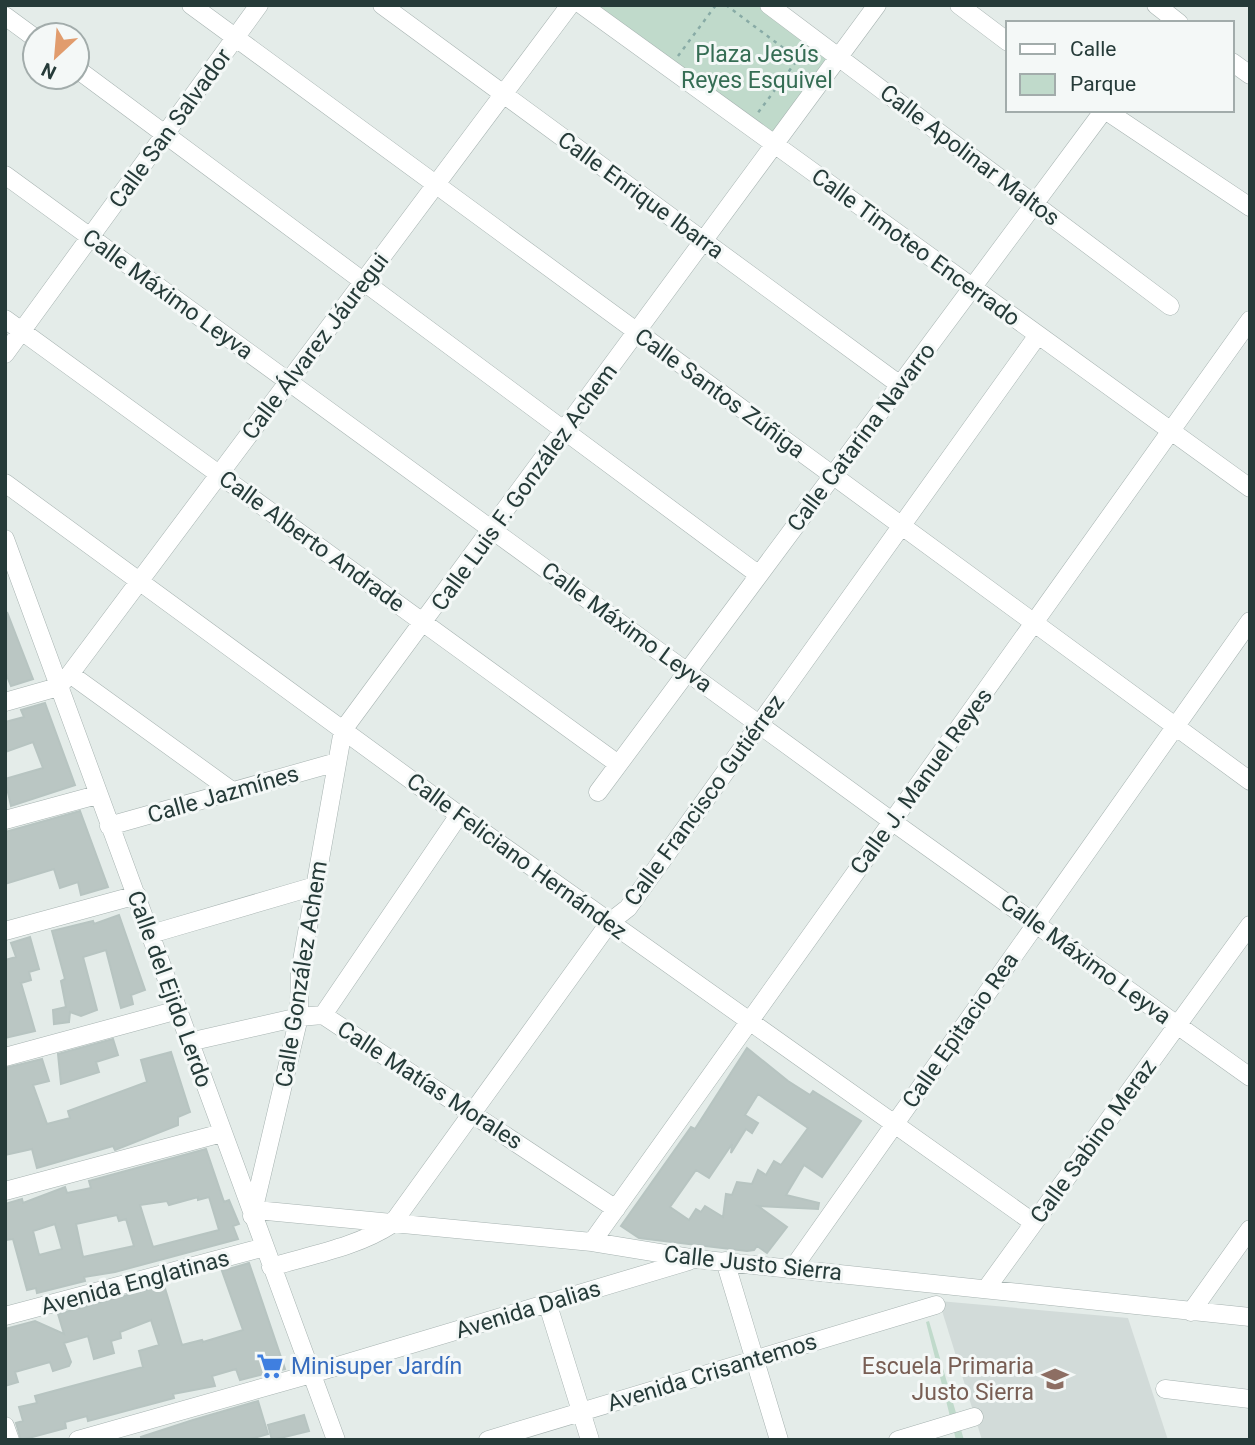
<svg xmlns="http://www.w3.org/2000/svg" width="1255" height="1445" viewBox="0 0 1255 1445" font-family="Roboto,sans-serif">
	<rect width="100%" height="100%" fill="#e4ece9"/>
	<!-- built -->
	<path fill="#d2dbd9" d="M939,1301L1128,1318L1168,1440H982Z"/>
	<!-- green -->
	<path fill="#c0dacb" d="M580,5H769L839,58L770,148Z
		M929,1321L964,1440H956L926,1322Z"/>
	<!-- building -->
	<path fill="#bac6c3" stroke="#b7c4c1" stroke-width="2" fill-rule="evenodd" d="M7,612L33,679L11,686L5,671Z
		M45,703L75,785L11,806L5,779L43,768L33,742L5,752V722L24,717L21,710Z
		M80,811L108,887L81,895L78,882L60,888L54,869L5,884V832Z
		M119,915L145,990L131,995L133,1004L121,1008L106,950L83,957L97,1010L81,1016L70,1012L69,1022L54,1024L53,1010L66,1007L61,981L65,979L52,931L93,921L94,924Z
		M30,937L39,969L29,972L31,980L21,983L35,1031L5,1038V960L16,957L11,943Z
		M113,1039L118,1055L96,1062L99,1072L61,1084L58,1054Z
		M747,1048L788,1081L810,1095L813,1091L861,1121L822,1177L804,1165L786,1195L819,1203L818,1209L758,1206L787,1227L767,1253L757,1246L754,1250L747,1251L639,1238L621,1226L691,1127L695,1129ZM758,1094L808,1128L781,1165L774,1161L766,1175L758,1170L752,1184L737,1182L732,1195L726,1194L723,1217L705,1206L701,1212L696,1209L689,1220L670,1207L696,1170L709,1178L732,1144L731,1153L746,1129L752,1133L758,1123L745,1115Z
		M171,1052L190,1112L178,1117V1125L115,1150L113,1146L37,1168L32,1149L5,1155V1068L42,1059L49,1081L33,1085L47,1124L70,1118L68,1111L147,1082L141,1060Z
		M206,1149L224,1202L229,1200L239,1224L233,1226L238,1239L115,1272L84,1277L85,1281L37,1293L36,1288L27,1290L13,1239L5,1240V1204L22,1199L23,1203L65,1187L67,1193L91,1188L89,1181ZM198,1197V1200L209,1197L219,1230L153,1247L140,1205L167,1201L169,1205ZM117,1215L119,1221L126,1219L134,1246L83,1257L76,1224ZM55,1224L62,1249L39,1255L33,1231Z
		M249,1263L285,1369L240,1380L236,1369L212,1376L215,1386L173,1394L174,1398L88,1421L87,1416L65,1422L66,1428L21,1440L16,1423L23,1421L19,1407L37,1403L35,1396L143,1367L139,1351L159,1345L151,1320L120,1332L121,1338L111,1341L114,1353L94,1359L88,1336L64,1343L71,1362L69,1366L53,1371L50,1362L15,1372L18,1382L5,1386V1329L35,1321L64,1334L58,1314L164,1285L182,1345L202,1340L203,1342L243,1330L222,1271Z
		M258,1401L268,1434L247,1440H142L141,1437L193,1420Z
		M304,1415L309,1431L272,1440L268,1425Z"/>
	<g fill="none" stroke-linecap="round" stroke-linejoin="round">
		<!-- minor casing -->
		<g stroke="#a7b3b1" stroke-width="19">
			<path id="minor" d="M191,5L1250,781
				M382,5L900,385
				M582,5L1250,488
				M769,5L1170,306
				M959,5L1008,42
				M1156,5L1179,23
				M5,16L35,38
				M1232,62L1250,75
				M77,69L759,575
				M1105,110L1250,207
				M5,175L893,822L1250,1077
				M5,319L618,764
				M5,354L259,5
				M5,483L459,815L1034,1223
				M5,539L336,1440
				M70,674L232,791
				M5,702L58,687L70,674L570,5
				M598,792L1104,110
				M5,820L97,795
				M109,826L337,762
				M5,931L137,895
				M151,934L315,886
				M323,1015L459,815
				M189,1042L299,1017L323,1015L616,1209
				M5,1057L178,1010
				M5,1191L222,1133
				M256,1210L592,1242L696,1259L1250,1317
				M252,1216L299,1017L300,972L343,730L877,5
				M592,1242L1250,320
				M725,1261L779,1440
				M271,1267C311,1255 357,1247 392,1224L610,922L628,908L1038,335
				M793,1268L1250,621
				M986,1289L1250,925
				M547,1302L590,1440
				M1191,1312L1250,1229
				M5,1316L265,1247
				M1165,1389L1250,1399
				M5,1426L10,1440
				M78,1440L311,1374L689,1261
				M488,1440L936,1305
				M898,1440L974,1417"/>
		</g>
		<!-- path -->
		<path stroke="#88aba6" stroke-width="2.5" stroke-dasharray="3.5 5" stroke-linecap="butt" d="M726,5L798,59L757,114
			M678,56L716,5"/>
		<!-- minor -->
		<use href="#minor" stroke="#fff" stroke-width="18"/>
	</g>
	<!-- icons -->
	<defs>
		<g id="supermarket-bare" transform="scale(2.1)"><path d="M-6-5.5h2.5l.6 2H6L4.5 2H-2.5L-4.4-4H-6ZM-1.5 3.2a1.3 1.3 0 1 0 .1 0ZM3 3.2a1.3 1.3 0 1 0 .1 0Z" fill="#3f7fe0" stroke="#f4f8f7" stroke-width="2.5" paint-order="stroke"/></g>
		<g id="school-bare" transform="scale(2.1)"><path d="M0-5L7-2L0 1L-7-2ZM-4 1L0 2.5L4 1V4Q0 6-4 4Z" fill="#8d6e63" stroke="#f4f8f7" stroke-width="2.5" paint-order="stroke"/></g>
	</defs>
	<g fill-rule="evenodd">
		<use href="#supermarket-bare" x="270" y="1366"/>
		<use href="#school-bare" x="1055" y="1379"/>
	</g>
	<g text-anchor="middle" stroke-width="6" stroke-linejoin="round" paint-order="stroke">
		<!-- park labels -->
		<g font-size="23" fill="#356d54" stroke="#f4f8f7">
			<text x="757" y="62">Plaza Jesús<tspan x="757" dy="26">Reyes Esquivel</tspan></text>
		</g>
		<!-- street labels -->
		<g font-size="23" fill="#263b39" stroke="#f4f8f7">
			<text transform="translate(170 128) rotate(-54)" y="8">Calle San Salvador</text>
			<text transform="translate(970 155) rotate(37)" y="8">Calle Apolinar Maltos</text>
			<text transform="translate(641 195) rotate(36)" y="8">Calle Enrique Ibarra</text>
			<text transform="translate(916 247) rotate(36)" y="8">Calle Timoteo Encerrado</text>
			<text transform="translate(168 294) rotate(36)" y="8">Calle Máximo Leyva</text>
			<text transform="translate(315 346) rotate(-53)" y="8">Calle Álvarez Jáuregui</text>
			<text transform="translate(720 393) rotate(36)" y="8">Calle Santos Zúñiga</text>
			<text transform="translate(861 437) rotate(-53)" y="8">Calle Catarina Navarro</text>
			<text transform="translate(524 487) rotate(-54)" y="8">Calle Luis F. González Achem</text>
			<text transform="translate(312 541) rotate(36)" y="8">Calle Alberto Andrade</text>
			<text transform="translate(627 627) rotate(36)" y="8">Calle Máximo Leyva</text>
			<text transform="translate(921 781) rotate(-54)" y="8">Calle J. Manuel Reyes</text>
			<text transform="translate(223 794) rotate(-16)" y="8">Calle Jazmínes</text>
			<text transform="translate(704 800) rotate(-54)" y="8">Calle Francisco Gutiérrez</text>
			<text transform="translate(517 856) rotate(36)" y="8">Calle Feliciano Hernández</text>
			<text transform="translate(1086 959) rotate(36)" y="8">Calle Máximo Leyva</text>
			<text transform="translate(301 974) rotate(-81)" y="8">Calle González Achem</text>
			<text transform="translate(170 989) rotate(70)" y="8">Calle del Ejido Lerdo</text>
			<text transform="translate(960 1030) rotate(-55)" y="8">Calle Epitacio Rea</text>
			<text transform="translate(430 1085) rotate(33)" y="8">Calle Matías Morales</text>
			<text transform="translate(1093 1141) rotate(-54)" y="8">Calle Sabino Meraz</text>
			<text transform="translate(753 1263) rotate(6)" y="8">Calle Justo Sierra</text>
			<text transform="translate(135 1282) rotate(-15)" y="8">Avenida Englatinas</text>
			<text transform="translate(528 1309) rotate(-17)" y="8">Avenida Dalias</text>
			<text transform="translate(712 1372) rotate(-17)" y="8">Avenida Crisantemos</text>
		</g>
		<!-- shop labels -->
		<g font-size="23" fill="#366cbe" stroke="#f4f8f7" text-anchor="start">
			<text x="291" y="1374">Minisuper Jardín</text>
		</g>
		<!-- education labels -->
		<g font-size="23" fill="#785e54" stroke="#f4f8f7" text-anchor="end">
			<text x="1034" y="1374">Escuela Primaria<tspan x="1034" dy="26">Justo Sierra</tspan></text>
		</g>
	</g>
	<!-- border -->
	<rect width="1255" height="1445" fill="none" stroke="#263b39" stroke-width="14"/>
	<!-- legend -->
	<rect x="1006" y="21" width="228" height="91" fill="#f4f8f7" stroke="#a2acab" stroke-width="2"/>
	<rect x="1020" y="44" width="35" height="10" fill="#ffffff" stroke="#a2acab" stroke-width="2"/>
	<text x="1070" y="56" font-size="21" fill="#263b39">Calle</text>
	<rect x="1020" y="74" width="35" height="21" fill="#c0dacb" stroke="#a2acab" stroke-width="2"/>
	<text x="1070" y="91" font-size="21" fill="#263b39">Parque</text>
	<!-- north arrow -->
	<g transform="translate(56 56) rotate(206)"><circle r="33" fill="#f4f8f7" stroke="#a2acab" stroke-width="2"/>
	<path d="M0-5L12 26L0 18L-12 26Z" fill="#e19c6d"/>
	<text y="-10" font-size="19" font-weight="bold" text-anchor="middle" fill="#263b39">N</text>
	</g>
</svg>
